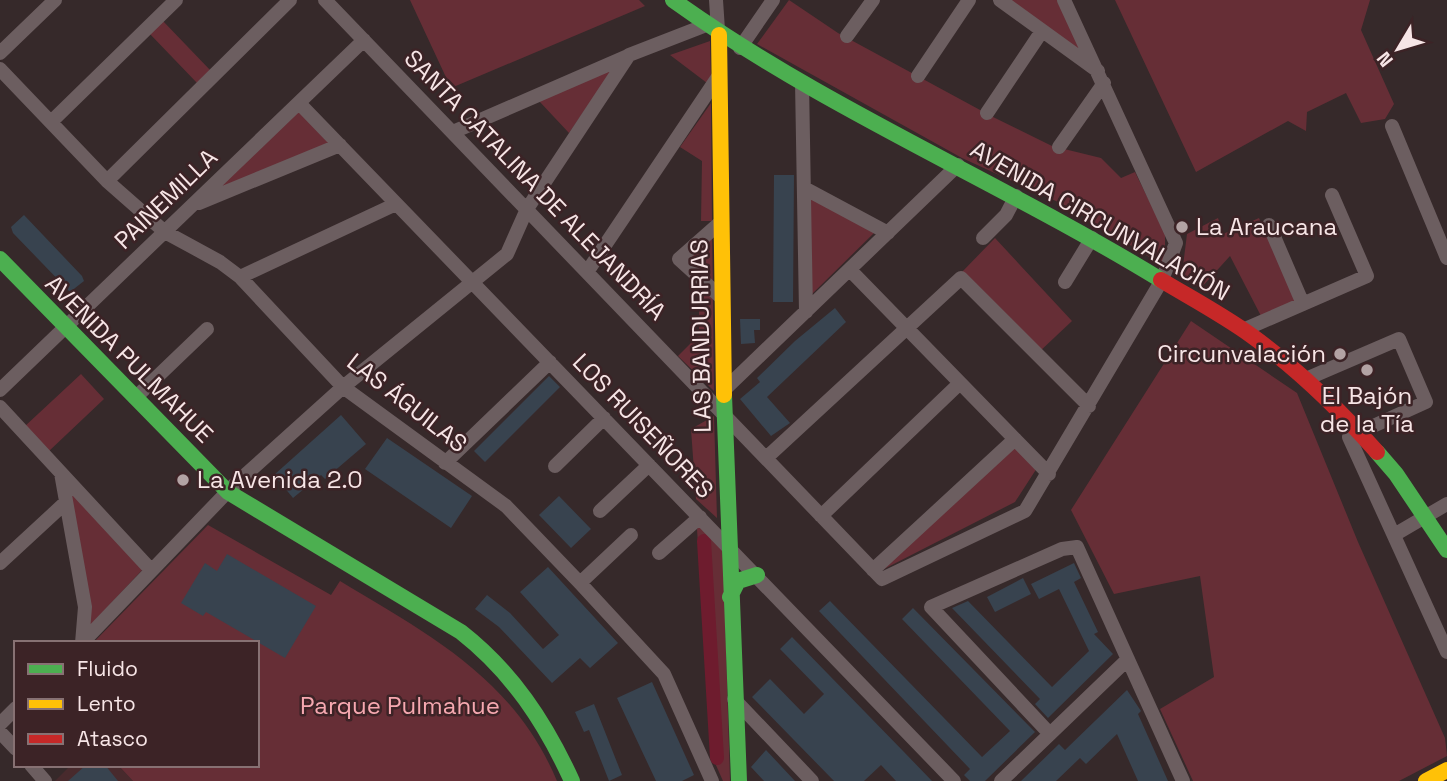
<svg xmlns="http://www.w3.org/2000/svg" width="1447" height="781" viewBox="0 0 1447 781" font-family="'Space Grotesk',sans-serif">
	<rect width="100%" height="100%" fill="#36292a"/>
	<!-- built -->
	<path fill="#482a2d" d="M71,765H118L133,781H55Z"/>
	<!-- green -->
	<path fill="#662e36" d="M410,0H639L645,6L451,88Z
		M789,0L838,33L993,117L1052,146L1101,158L1121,178L1135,172L1165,233V267L1071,208L962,158L757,44Z
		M1003,0H1062L1092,62Z
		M1115,0H1370L1361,30L1394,104L1385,119L1361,123L1346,93L1307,112L1306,131L1288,121L1196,172Z
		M162,20L211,71L198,84L149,33Z
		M710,41L711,77L707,83L670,55Z
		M608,70L611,72L569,133L539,101Z
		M711,103L712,221H701L702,161L680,147Z
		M297,110L331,144L208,195Z
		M810,197L875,232L810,296Z
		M1218,218L1223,234L1259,218L1296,300L1261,316L1230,256L1201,288L1177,275L1183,266L1187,234Z
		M712,235L713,286L686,263L706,237Z
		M995,238L1072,321L1038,353L961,273Z
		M699,285L713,298L714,391L678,356L699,335Z
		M1191,321L1297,393L1358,542L1445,738L1447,756L1399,781H1193L1160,709L1214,677L1200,576L1114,594L1071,510Z
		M81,374L104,399L48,452L24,427Z
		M714,416L717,518L696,499L691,429Z
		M1014,446L1037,468L1015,502L882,570Z
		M67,486L144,568L88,628Z
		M701,524L723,547L730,781H723L711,754L697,529Z
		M208,525L331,595L340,581C430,635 514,679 557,781H133L118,765H257V643H93Z"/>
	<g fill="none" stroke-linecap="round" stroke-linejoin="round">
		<!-- canal -->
		<path stroke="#6e1c2e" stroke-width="14" d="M704,541L717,758"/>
	</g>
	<!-- building -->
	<path fill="#38434f" d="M774,175H794L793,302H773Z
		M24,215L82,276L84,281L70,292L13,233L11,227Z
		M835,308L846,322L767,397L790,423L771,436L740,399L760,382L757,378L795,341Z
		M740,319H760V330H754L755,343L741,344Z
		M549,376L560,387L485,462L474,451Z
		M341,415L366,444L325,479L321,475L293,498L274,475Z
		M387,438L472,496L451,528L365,469Z
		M559,496L591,529L571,548L539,515Z
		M227,554L316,606L285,658L206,612L203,616L181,603L205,563L217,571Z
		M1074,563L1081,578L1074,582L1098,632L1094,634L1113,654L1048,718L1035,704L1040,699L952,608L968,601L1052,687L1089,651L1059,589L1039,599L1031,584Z
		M548,567L618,643L590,668L580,658L552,683L499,627L475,609L487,595L510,613L543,649L559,635L520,592Z
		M1023,578L1031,594L995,612L987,597Z
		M830,601L982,757L1010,731L902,619L913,608L1035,732L985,781H970L964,775L970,769L819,611Z
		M792,637L904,752L932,781H896L881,765L864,781H834L752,697L770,679L804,714L824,694L780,649Z
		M652,682L694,775L682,781H656L617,698Z
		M1127,690L1141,711L1138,714L1168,781H1138L1117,734L1086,764L1080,758L1056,781H1021L1059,744L1065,750Z
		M594,704L622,775L609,781L589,730L584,732L575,712Z
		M766,750L795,781H764L751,767Z
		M86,765H105L118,781H68Z"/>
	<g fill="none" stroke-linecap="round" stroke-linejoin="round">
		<!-- street -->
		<path stroke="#6c5e60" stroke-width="14" d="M325,0L882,579L1025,511L1162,280L1176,243L1064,0
			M716,0L718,30
			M1000,0L1098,71
			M847,36L873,0
			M740,48L773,0
			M0,53L55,0
			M0,69L107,181L165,232L220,262L240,277L343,387L506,506L580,583L664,674L712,781
			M918,76L969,0
			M802,82L806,312
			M299,103L954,781
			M987,113L1042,31
			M51,122L176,0
			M1392,126L1447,258
			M453,132L628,56
			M1059,147L1104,83
			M107,181L290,0
			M804,188L888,233
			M199,203L340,145
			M722,221L679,259L723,299
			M1269,225L1303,304
			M983,238L1006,215L1016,196
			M850,270L1049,474
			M587,272L720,74
			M240,277L396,204
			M1065,282L1092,238
			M1243,330L1367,276L1332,195
			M1306,379L1399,339L1426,402L1349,437L1447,652
			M0,390L364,40
			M724,390L958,165
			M135,398L207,329
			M0,407L151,570
			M766,458L961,278L1089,406
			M445,463L550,362
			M555,466L604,418
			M61,473L85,607L82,643
			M600,511L649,465
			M821,516L960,383
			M1394,535L1447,504
			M659,553L700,517
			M0,563L65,503
			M873,570L1015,439
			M580,583L631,535
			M82,643L233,486L343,387L507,254L527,209L629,55L714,22
			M734,699L812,781
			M0,724L16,708
			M0,732L16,749
			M1050,734L931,607L1062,549L1077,547L1183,781
			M31,765L45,781
			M1001,781L1128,659"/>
		<!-- fast -->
		<path stroke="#4caf50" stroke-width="16" d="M673,0C825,109 1001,182 1161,280
			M0,259L228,492L461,632C512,672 545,722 572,781
			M724,395L739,781
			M1377,452L1396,474L1447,550
			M730,597L738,581L757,575"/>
		<!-- slow -->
		<path stroke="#ffc107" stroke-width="16" d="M719,35L724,395
			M1426,781L1447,770"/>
		<!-- jam -->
		<path stroke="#c62828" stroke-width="16" d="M1161,280C1191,298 1223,315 1252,336C1299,370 1339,409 1377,452"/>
	</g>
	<!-- markers -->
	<g fill="#b3a3a4" stroke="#3c2326" stroke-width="2.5">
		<circle cx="1182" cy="227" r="7"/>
		<circle cx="1340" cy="354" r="7"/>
		<circle cx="1367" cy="370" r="7"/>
		<circle cx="183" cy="480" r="7"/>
	</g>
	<g text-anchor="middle" stroke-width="5" stroke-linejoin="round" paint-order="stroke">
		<!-- street labels -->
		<g font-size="24" fill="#f7e5e6" stroke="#3c2326">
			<text transform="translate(535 185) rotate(46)" y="8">SANTA CATALINA DE ALEJANDRÍA</text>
			<text transform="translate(166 199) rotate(-44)" y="8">PAINEMILLA</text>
			<text transform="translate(1100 221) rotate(30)" y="8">AVENIDA CIRCUNVALACIÓN</text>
			<text transform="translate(701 336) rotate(-91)" y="8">LAS BANDURRIAS</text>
			<text transform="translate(129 359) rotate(45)" y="8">AVENIDA PULMAHUE</text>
			<text transform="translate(407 403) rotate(38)" y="8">LAS ÁGUILAS</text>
			<text transform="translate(643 426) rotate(46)" y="8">LOS RUISEÑORES</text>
		</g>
		<!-- poi labels -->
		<g font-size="24" fill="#f7e5e6" stroke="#3c2326" text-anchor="start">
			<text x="1196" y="235">La Araucana</text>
			<text x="1326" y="362" text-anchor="end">Circunvalación</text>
			<text x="1367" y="404" text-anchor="middle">El Bajón<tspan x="1367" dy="28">de la Tía</tspan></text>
			<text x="197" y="488">La Avenida 2.0</text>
		</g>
		<!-- park labels -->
		<g font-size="24" fill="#f6a8b0" stroke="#3c2326">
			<text x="400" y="714">Parque Pulmahue</text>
		</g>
	</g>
	<!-- legend -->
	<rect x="14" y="641" width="245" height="126" fill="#3c2326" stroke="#877173" stroke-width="2"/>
	<rect x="28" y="664" width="35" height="10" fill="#4caf50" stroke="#877173" stroke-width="2"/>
	<text x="77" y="676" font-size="21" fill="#f7e5e6">Fluido</text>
	<rect x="28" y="699" width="35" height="10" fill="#ffc107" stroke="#877173" stroke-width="2"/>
	<text x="77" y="711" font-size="21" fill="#f7e5e6">Lento</text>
	<rect x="28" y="734" width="35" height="10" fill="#c62828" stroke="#877173" stroke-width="2"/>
	<text x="77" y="746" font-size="21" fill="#f7e5e6">Atasco</text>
	<!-- north arrow -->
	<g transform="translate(1398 49) rotate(232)" stroke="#3c2326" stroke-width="5" paint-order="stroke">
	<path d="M0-5L12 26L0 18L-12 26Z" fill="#f7e5e6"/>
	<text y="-10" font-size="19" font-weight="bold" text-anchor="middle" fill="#f7e5e6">N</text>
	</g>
</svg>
